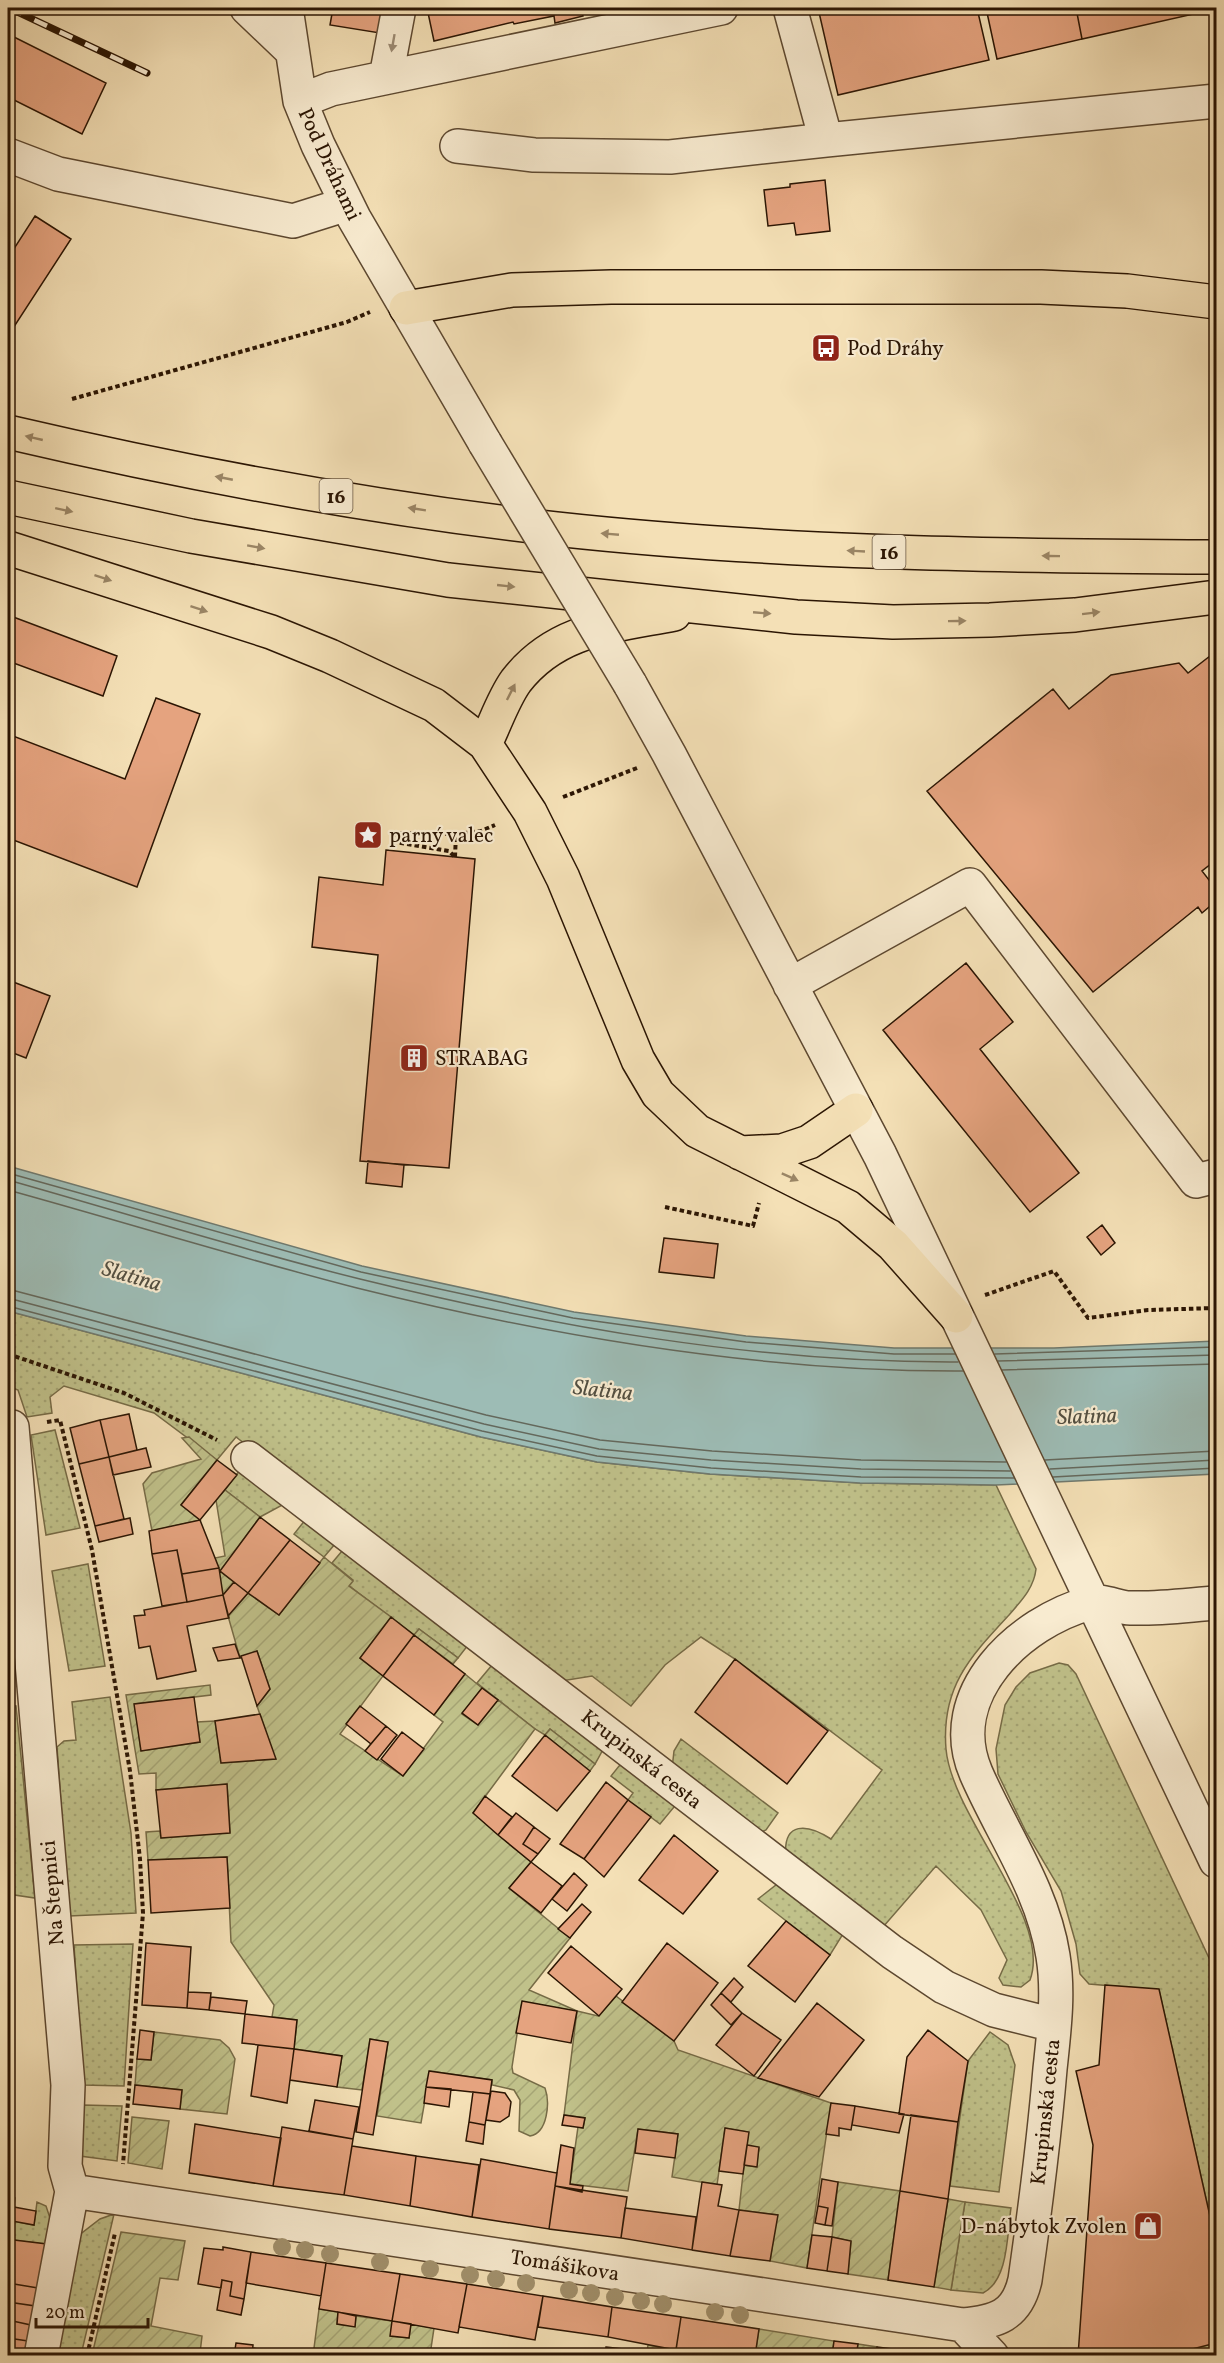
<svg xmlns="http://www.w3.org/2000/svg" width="1224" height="2363" viewBox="0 0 1224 2363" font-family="Vollkorn,serif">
	<defs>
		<pattern id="grass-dots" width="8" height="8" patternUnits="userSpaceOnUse" patternTransform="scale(1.5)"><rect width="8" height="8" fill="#c0c18a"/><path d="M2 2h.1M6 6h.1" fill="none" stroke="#a5a575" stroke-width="1.8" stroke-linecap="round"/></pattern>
		<pattern id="garden-furrows" width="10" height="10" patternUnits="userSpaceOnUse" patternTransform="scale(1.5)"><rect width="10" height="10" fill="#c0c18a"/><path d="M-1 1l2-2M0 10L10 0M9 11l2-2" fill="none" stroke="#a5a575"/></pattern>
	</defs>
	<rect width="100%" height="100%" fill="#f4e0b6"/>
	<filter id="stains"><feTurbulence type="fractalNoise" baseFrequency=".00333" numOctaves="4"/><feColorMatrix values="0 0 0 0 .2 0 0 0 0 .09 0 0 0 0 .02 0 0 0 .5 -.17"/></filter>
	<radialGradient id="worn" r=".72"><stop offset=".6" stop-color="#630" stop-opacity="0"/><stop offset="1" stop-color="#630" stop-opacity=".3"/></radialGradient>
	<!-- grass -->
	<path fill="url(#grass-dots)" stroke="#766b46" stroke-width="1.5" d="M8,1311L481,1437L597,1462L710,1474L860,1483L996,1485L1036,1569C1034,1588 1021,1601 1009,1615C970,1657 941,1687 946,1749C952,1818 1053,1919 1030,1980L1021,1987L1003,1985L999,1978L1007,1960L981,1910L936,1866L883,1927L786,1858C782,1820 808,1824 831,1839L882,1770L735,1659L701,1637L665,1665L631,1706L592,1676L555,1682L236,1437L217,1460L154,1413L64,1386L50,1397L52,1413L27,1417L18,1390L8,1386Z
		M55,1430L80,1528L46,1535L31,1435Z
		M242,1467L288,1502L260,1517L225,1490Z
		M306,1519L335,1544L324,1557L294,1534Z
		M342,1551L360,1564L381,1568L472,1640L458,1658L419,1629L414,1635L348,1585L353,1580L332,1563Z
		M88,1564L105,1666L69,1671L52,1571Z
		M8,1642L10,1643L14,1687L8,1686Z
		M497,1659L605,1746L595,1764L550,1729L545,1735L535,1729L477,1683Z
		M1059,1663L1068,1665L1076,1674L1216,1973V2243L1159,1990L1089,1984L1080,1974L1076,1944L1061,1891L1026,1832L998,1774L996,1749L1005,1705L1016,1687L1030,1673Z
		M110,1697L131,1833L136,1913L69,1916L57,1747L64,1741L76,1740L72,1702Z
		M8,1705L16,1706L35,1898L8,1894Z
		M681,1739L778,1813L766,1830L759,1833L672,1769L674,1751Z
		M627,1762L679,1801L660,1824L628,1800L633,1793L611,1776L619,1766Z
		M784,1883L843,1934L830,1955L758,1899L776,1885Z
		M133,1944L124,2086L83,2085L74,1945Z
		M990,2032L1008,2045L1015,2065L999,2192L950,2186L968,2061Z
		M83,2105L122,2106L117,2161L80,2156Z
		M8,2197L15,2198L12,2221L34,2225L37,2202L46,2206L52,2224L50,2245L14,2240L8,2274Z
		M965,2202L1011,2208C1007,2233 1009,2280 983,2293L951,2290Z
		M114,2214L81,2355L55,2356L78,2236L100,2219Z
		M1216,2343V2355H1165Z
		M1040,2349L1078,2353V2355L1039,2356Z"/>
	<!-- garden -->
	<path fill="url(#garden-furrows)" stroke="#766b46" stroke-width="1.5" d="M189,1437L217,1460L181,1505L200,1520L152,1531L143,1484L152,1473L201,1459L182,1438Z
		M225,1490L260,1517L220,1571L234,1582L223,1595L215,1558L225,1556L216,1500Z
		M324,1557L353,1581L349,1586L391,1617L360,1658L383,1676L340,1734L403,1776L443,1722L434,1715L465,1674L482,1688L462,1714L478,1725L498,1700L535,1729L473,1813L531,1862L509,1888L570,1938L529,1990L577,2011L598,2016L616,1996L674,2041L678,2050L831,2103L807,2268L770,2261L777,2215L739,2210L744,2165L756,2167L759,2148L747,2145L748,2132L725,2128L717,2185L672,2177L678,2134L638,2129L628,2191L570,2184L578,2127L583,2128L585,2118L564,2115L577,2011L522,2002L512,2067L513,2073L545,2088C550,2102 548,2133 530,2136L519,2131L520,2100L514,2090L492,2085V2080L430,2071L421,2123L377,2116L388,2042L370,2039L362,2090L337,2087L342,2056L294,2049L297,2020L272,2017L274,2005L231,1942L227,1857L148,1860L146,1832L160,1831L161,1838L230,1832L227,1784L156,1790V1773L139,1774L126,1695L210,1685L211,1695L135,1704L141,1751L200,1742L197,1722L215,1721L221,1763L275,1759L257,1706L270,1689L257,1651L240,1658L228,1616L248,1593L279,1615Z
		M419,1629L458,1658L453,1664L414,1635Z
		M550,1729L595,1764L590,1771L545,1735Z
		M154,2032L220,2040L229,2048L235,2059L227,2114L180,2109L182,2090L135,2085L137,2059L151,2060Z
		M132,2117L169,2121L162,2169L128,2163Z
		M838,2182L900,2191L888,2280L848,2274L851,2241L832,2237Z
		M948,2199L965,2202L951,2290L934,2287Z
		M121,2232L185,2241L178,2280L160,2278L151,2326L202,2336L200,2353L217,2355H92Z
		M319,2309L338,2312L337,2324L355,2326L356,2316L392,2321L391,2336L409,2338L411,2324L434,2328L430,2355L313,2356Z
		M759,2329L834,2341L832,2355L755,2356Z
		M858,2344L877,2347L876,2355L856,2356Z
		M648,2345L676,2350L675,2355L646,2356Z"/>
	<!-- water -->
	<path fill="#9dbcb5" stroke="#6f796e" stroke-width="1.5" d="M8,1166L362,1266L574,1312L746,1336L894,1348H1054L1216,1341V1474L996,1485L860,1483L710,1474L597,1462L481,1437L8,1311Z"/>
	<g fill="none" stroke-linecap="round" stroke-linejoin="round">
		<!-- shore -->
		<path stroke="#64685c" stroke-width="1.5" d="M8,1173L361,1272L573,1318L746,1342L894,1354H955
			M8,1180C125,1213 242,1250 360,1279C555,1327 758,1363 958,1362
			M8,1190C124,1222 240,1258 357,1288C554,1337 760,1372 963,1371
			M8,1289L486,1415L600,1440L712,1451L861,1460L1006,1462
			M8,1298L484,1424L599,1449L711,1460L861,1469L1010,1471
			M8,1306L482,1431L597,1456L711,1468L861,1477L1014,1478
			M995,1354L1216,1347
			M998,1361L1216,1355
			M1002,1370L1216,1364
			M1045,1460L1216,1451
			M1050,1469L1216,1460
			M1053,1477L1216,1468"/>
	</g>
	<!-- building -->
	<path fill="#e5a37f" stroke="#2b1503" stroke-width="1.5" d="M333,8H390L386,34L330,25Z
		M427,8H581L583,16L555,23L554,16L514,24L513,22L434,41Z
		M818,8H977L989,60L838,95Z
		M986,8H1076L1082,39L997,59Z
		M1076,8H1216V9L1082,39Z
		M8,34L106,83L82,134L8,97Z
		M825,180L830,231L796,235L794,223L768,226L764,190L790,187V184Z
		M35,216L71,239L8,336V258Z
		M8,615L117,656L103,696L8,661Z
		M1210,656L1216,664V860L1202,871L1216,889L1213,894L1216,901L1202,913L1198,907L1093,992L927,791L1053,689L1069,709L1111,675L1179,663L1188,673Z
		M156,698L200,714L137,887L8,838V734L125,779Z
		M386,850L475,859L449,1168L360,1161L378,955L312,947L319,877L383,885Z
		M966,963L1013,1022L980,1049L1079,1173L1030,1212L883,1030Z
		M8,980L50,996L26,1058L8,1051Z
		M368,1161L404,1165L402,1187L366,1183Z
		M1102,1225L1115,1243L1101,1255L1087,1237Z
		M664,1238L718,1244L714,1278L659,1272Z
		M129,1414L137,1450L109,1457L100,1420Z
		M100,1420L109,1457L79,1464L70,1428Z
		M146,1448L151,1467L113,1475L109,1457Z
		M109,1457L124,1519L95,1526L79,1464Z
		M217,1460L237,1475L200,1520L181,1505Z
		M260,1517L290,1540L248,1593L220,1571Z
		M130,1518L133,1534L99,1542L95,1526Z
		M200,1520L219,1568L182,1574L177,1550L152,1554L149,1531Z
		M290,1540L320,1563L279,1615L248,1593Z
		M177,1550L187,1602L162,1606L152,1554Z
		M219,1568L223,1595L187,1602L182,1574Z
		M234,1582L248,1593L228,1616L223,1595Z
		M223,1595L229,1618L187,1626L196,1671L157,1679L150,1646L139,1648L134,1616L145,1615L144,1610Z
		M391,1617L414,1635L383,1676L360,1658Z
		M414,1635L465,1674L434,1715L383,1676Z
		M235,1644L240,1658L218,1661L213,1648Z
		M257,1651L270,1689L257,1706L241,1656Z
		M735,1659L828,1731L787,1784L695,1712Z
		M482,1688L498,1700L478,1725L462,1713Z
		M194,1697L200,1742L141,1751L134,1704Z
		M360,1706L386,1726L371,1744L346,1724Z
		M260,1714L276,1759L221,1763L215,1721Z
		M386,1726L397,1735L377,1760L365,1751Z
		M402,1732L424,1749L403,1776L381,1759Z
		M545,1735L590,1771L557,1811L512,1776Z
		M606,1782L628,1800L584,1859L560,1844Z
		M227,1784L230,1833L161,1838L156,1790Z
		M485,1796L512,1817L498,1835L473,1813Z
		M628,1800L651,1817L604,1877L584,1859Z
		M516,1813L534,1827L523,1844L538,1854L531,1862L498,1835Z
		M534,1827L550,1839L538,1854L523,1844Z
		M674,1835L718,1871L683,1914L639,1880Z
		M227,1857L230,1908L151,1913L148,1860Z
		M531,1862L562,1886L541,1913L509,1888Z
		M574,1873L587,1885L567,1911L552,1899Z
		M582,1904L591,1912L570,1938L558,1929Z
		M786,1921L830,1955L795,2002L748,1966Z
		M146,1943L191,1947L187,2008L142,2005Z
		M667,1943L718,1983L674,2041L622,2002Z
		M571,1946L622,1989L599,2016L548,1973Z
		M734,1978L743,1987L731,2002L721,1993Z
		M1105,1985L1159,1989L1216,2243V2343L1165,2356H1078L1093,2145L1076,2071L1099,2065Z
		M188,1992L211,1993L209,2010L187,2008Z
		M721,1993L742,2013L731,2025L711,2005Z
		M211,1997L247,2001L245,2014L209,2010Z
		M522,2001L577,2011L571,2043L516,2033Z
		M817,2003L864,2040L819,2097L758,2078Z
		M742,2013L781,2040L754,2076L716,2045Z
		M245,2014L297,2020L294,2049L242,2043Z
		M140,2030L154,2032L151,2060L137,2059Z
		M928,2030L968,2061L958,2122L899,2114L907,2057Z
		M370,2039L388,2042L373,2135L356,2132Z
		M258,2045L294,2049L287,2103L251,2096Z
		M294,2049L342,2056L337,2087L290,2080Z
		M429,2071L492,2080L490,2094L426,2087Z
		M135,2085L182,2090L180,2109L133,2104Z
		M426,2087L451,2089L449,2107L424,2103Z
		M491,2091L505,2093L511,2102L509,2116L500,2122L486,2120Z
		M473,2092L490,2094L485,2125L469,2122Z
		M315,2100L359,2107L353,2139L309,2131Z
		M831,2103L855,2106L851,2130L839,2128V2136L826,2134Z
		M855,2106L904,2114L899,2133L852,2125Z
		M564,2115L585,2118L583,2128L562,2125Z
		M911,2115L958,2122L948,2199L900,2191Z
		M469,2122L485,2125L483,2144L466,2141Z
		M195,2124L281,2138L273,2186L189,2173Z
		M282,2127L353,2139L344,2195L273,2186Z
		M725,2128L749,2132L743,2174L719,2171Z
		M638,2129L678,2134L675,2158L635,2153Z
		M561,2145L574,2148L570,2184L583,2186L582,2192L555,2186Z
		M747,2145L759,2147L757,2167L744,2165Z
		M352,2146L416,2156L410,2206L344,2195Z
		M416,2156L479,2165L472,2217L410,2206Z
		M481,2159L557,2173L549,2229L472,2217Z
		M822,2179L838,2182L832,2226L825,2225L828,2208L818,2206Z
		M702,2182L722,2185L718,2206L739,2210L730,2256L692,2250Z
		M555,2186L627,2197L621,2238L549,2229Z
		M900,2191L948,2199L934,2287L888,2280Z
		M818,2206L828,2208L825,2225L815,2223Z
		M14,2207L36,2211L34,2225L12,2221Z
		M625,2208L696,2217L692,2250L621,2238Z
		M739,2210L778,2215L770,2261L730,2256Z
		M812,2235L832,2237L827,2271L807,2268Z
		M832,2237L851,2241L848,2274L827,2271Z
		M14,2240L47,2244L38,2288L8,2283Z
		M223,2247L251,2252L244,2299L230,2296L232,2282L222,2280L221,2288L198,2284L204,2248L223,2250Z
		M251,2252L326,2263L321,2296L246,2283Z
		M326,2263L400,2274L392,2321L319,2309Z
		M400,2274L467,2284L458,2333L392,2321Z
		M222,2280L232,2282L230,2296L244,2299L241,2315L217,2310Z
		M8,2283L38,2288L35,2306L8,2302Z
		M467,2284L543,2296L535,2340L459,2327Z
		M543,2296L612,2307L608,2337L538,2327Z
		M8,2302L35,2306L31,2325L8,2320Z
		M612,2307L681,2317L676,2350L608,2337Z
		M338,2312L356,2316L355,2327L337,2324Z
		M681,2317L759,2329L755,2356H675Z
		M8,2320L31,2325L28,2341L8,2338Z
		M392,2321L411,2324L409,2338L390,2336Z
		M8,2338L28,2341L25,2356H8Z
		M834,2341L858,2344L856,2356H832Z
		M236,2343L253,2345L252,2356H234Z
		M606,2347L640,2351L639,2356H605Z
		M877,2347L931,2354V2356H876Z
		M253,2348L277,2352L275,2356H252Z"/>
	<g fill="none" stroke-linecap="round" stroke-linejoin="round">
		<!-- minor casing -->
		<g stroke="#5d4830" stroke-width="36">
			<path id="minor" d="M247,8L291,50
				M286,8L300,101L318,145L354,218L485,443
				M386,77L399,8
				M300,101L331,89L721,8
				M826,140L1216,101
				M457,146L534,155L670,157L826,140L790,8
				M8,155L58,174L293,221L347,204
				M630,684L669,754L880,1155L1216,1861
				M790,985L970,885L1196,1181L1216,1176
				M12,1427L68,2085L65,2166L72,2191L41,2356
				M248,1458L892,1952L944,1987L994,2010L1054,2025
				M72,2191L963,2325C996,2322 1017,2316 1025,2280C1035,2210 1044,2140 1050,2069C1054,2031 1059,1993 1053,1956C1043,1890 1002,1833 976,1773C942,1694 1020,1622 1090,1603C1102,1599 1118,1608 1130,1608C1159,1609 1188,1605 1216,1603
				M963,2325L992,2356"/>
		</g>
		<!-- major casing -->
		<g stroke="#2b1503" stroke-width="36">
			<path id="major" d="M406,308L512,290L611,287H1041L1127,291L1216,302
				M8,432C188,474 372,508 556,529C775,553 996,556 1216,557
				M8,497L191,536L448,580L796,617L893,622L990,620L1075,615L1216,597
				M8,548L271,632L330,656L434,705L485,744L530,812L563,878L638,1060L658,1094L697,1131L848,1207L893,1245L956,1316
				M485,744C495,724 503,699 516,681C556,629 613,626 674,614
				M740,1153L782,1151L809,1142L856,1110"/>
		</g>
		<!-- path -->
		<path stroke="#2b1503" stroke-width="4" stroke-dasharray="4.5 3" stroke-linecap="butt" d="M72,399L347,322L370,312
			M563,797L637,768
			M454,856L449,851L395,842L396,833L456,834
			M455,857L456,834L481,831L495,825
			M665,1207L753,1226L759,1203
			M985,1295L1054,1271L1088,1318L1148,1310L1216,1308
			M8,1354L124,1393L217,1440
			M47,1422L60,1420L92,1550L130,1771L140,1859L143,1913L123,2164
			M87,2356L115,2233"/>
		<!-- minor -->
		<use href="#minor" stroke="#f8ebd0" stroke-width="33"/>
		<!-- major -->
		<use href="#major" stroke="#f4e0b6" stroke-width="33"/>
		<!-- rail casing -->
		<g stroke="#2b1503" stroke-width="7">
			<path id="rail" d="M9,8L147,73"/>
		</g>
		<!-- rail -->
		<use href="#rail" stroke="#f8ebd0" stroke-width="4.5" stroke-dasharray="14" stroke-linecap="butt"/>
		<!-- minor-bridge casing -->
		<g stroke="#5d4830" stroke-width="36" stroke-linecap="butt">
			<path id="minor-bridge" d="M485,443L630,684"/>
		</g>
		<!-- minor-bridge -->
		<use href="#minor-bridge" stroke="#f8ebd0" stroke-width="33"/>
	</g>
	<!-- trees -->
	<g fill="#a2916d">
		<circle cx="282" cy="2247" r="9"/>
		<circle cx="305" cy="2250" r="9"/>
		<circle cx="330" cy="2254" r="9"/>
		<circle cx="380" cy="2262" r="9"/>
		<circle cx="430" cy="2269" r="9"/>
		<circle cx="470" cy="2275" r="9"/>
		<circle cx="496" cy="2279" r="9"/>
		<circle cx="526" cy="2283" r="9"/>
		<circle cx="569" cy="2290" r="9"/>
		<circle cx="591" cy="2293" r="9"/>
		<circle cx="615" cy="2297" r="9"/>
		<circle cx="641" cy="2301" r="9"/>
		<circle cx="663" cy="2304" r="9"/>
		<circle cx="715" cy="2312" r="9"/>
		<circle cx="740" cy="2315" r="9"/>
	</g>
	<!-- one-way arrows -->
	<defs><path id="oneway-solid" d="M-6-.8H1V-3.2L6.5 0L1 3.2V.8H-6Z" transform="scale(1.5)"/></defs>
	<use fill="#9c8b74" href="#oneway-solid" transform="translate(393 43) rotate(100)"/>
	<g fill="#9a8565">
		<use href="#oneway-solid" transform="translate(34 438) rotate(-167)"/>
		<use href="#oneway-solid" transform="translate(224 478) rotate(-169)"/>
		<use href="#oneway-solid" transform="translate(417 509) rotate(-171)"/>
		<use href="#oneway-solid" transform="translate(64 510) rotate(12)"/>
		<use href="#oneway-solid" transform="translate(610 534) rotate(-175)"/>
		<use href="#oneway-solid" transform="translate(256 547) rotate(10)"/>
		<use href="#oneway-solid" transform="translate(856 551) rotate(-177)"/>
		<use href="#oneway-solid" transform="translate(1051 556) rotate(-179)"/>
		<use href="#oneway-solid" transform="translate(103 578) rotate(18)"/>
		<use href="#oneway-solid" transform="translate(506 586) rotate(6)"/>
		<use href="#oneway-solid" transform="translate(199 609) rotate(18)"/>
		<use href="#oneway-solid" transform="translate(762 613) rotate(5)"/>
		<use href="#oneway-solid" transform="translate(1091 613) rotate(-7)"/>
		<use href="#oneway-solid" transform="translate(957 621) rotate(-1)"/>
		<use href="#oneway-solid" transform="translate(511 692) rotate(-63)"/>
		<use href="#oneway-solid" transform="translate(790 1177) rotate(24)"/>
	</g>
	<!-- icons -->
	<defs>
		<g id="bus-square" transform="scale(1.5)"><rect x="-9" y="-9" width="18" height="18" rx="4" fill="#8f2418" stroke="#f8ebd0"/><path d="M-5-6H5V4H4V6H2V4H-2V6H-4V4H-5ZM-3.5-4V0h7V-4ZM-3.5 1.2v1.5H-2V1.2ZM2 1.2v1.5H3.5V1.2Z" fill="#fff"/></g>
		<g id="sight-square" transform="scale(1.5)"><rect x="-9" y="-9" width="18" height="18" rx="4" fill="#8f2418" stroke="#f8ebd0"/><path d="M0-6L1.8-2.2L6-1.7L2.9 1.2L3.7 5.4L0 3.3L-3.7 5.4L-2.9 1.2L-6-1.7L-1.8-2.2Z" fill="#fff"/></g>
		<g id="building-square" transform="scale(1.5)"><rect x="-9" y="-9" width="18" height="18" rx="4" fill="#8f2418" stroke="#f8ebd0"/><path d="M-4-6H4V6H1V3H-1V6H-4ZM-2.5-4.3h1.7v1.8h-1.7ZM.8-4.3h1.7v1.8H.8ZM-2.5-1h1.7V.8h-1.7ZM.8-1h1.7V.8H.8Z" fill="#fff"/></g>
		<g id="shop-square" transform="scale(1.5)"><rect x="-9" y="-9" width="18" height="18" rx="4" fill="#8f2418" stroke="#f8ebd0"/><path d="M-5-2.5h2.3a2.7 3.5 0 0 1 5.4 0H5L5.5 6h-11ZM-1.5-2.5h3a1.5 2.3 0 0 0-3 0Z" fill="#fff"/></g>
	</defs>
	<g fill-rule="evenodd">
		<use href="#bus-square" x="826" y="348"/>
		<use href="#sight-square" x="368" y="835"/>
		<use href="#building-square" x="414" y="1058"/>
		<use href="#shop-square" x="1148" y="2226"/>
	</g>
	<g text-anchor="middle" stroke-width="4.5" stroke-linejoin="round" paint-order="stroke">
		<!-- shield labels -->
		<g fill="#f8ebd0" stroke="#685540" stroke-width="1.5">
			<rect x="319.5" y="479" width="33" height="34" rx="4.5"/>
			<rect x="872.5" y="535" width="33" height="34" rx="4.5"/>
		</g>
		<g font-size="20" font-weight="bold" fill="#2b1503">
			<text x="336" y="503">16</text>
			<text x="889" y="559">16</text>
		</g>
		<!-- street labels -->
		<g font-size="21" fill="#2b1503" stroke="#f8ebd0">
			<text transform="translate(330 164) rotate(65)" y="7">Pod Dráhami</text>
			<text transform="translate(642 1759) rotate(38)" y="7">Krupinská cesta</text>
			<text transform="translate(52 1893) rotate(-95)" y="7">Na Štepnici</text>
			<text transform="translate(1045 2112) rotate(-84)" y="7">Krupinská cesta</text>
			<text transform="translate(565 2265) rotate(9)" y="7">Tomášikova</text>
		</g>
		<!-- poi labels -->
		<g font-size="21" fill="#2b1503" stroke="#f8ebd0" text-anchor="start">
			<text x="847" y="355">Pod Dráhy</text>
			<text x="389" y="842">parný valec</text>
			<text x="435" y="1065">STRABAG</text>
			<text x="1127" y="2233" text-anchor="end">D-nábytok Zvolen</text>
		</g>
		<!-- water labels -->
		<g font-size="22" font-style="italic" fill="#534f41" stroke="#f8ebd0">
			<text transform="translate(132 1275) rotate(16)" y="8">Slatina</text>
			<text transform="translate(603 1389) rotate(6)" y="8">Slatina</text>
			<text transform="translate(1087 1415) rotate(-2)" y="8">Slatina</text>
		</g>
	</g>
	<!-- margin -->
	<rect width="1224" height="2363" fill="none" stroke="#f4e0b6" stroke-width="30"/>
	<rect x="9" y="9" width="1206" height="2345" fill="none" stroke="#2b1503" stroke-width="3"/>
	<rect x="15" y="15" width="1194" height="2333" fill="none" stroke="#2b1503" stroke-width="1.5"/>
	<!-- scale -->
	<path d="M36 2318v9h112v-9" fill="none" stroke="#2b1503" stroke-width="3"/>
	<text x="45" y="2318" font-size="18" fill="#2b1503" stroke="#f8ebd0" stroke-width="4.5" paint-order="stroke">20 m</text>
	<rect width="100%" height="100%" filter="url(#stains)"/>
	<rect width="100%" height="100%" fill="url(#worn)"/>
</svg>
